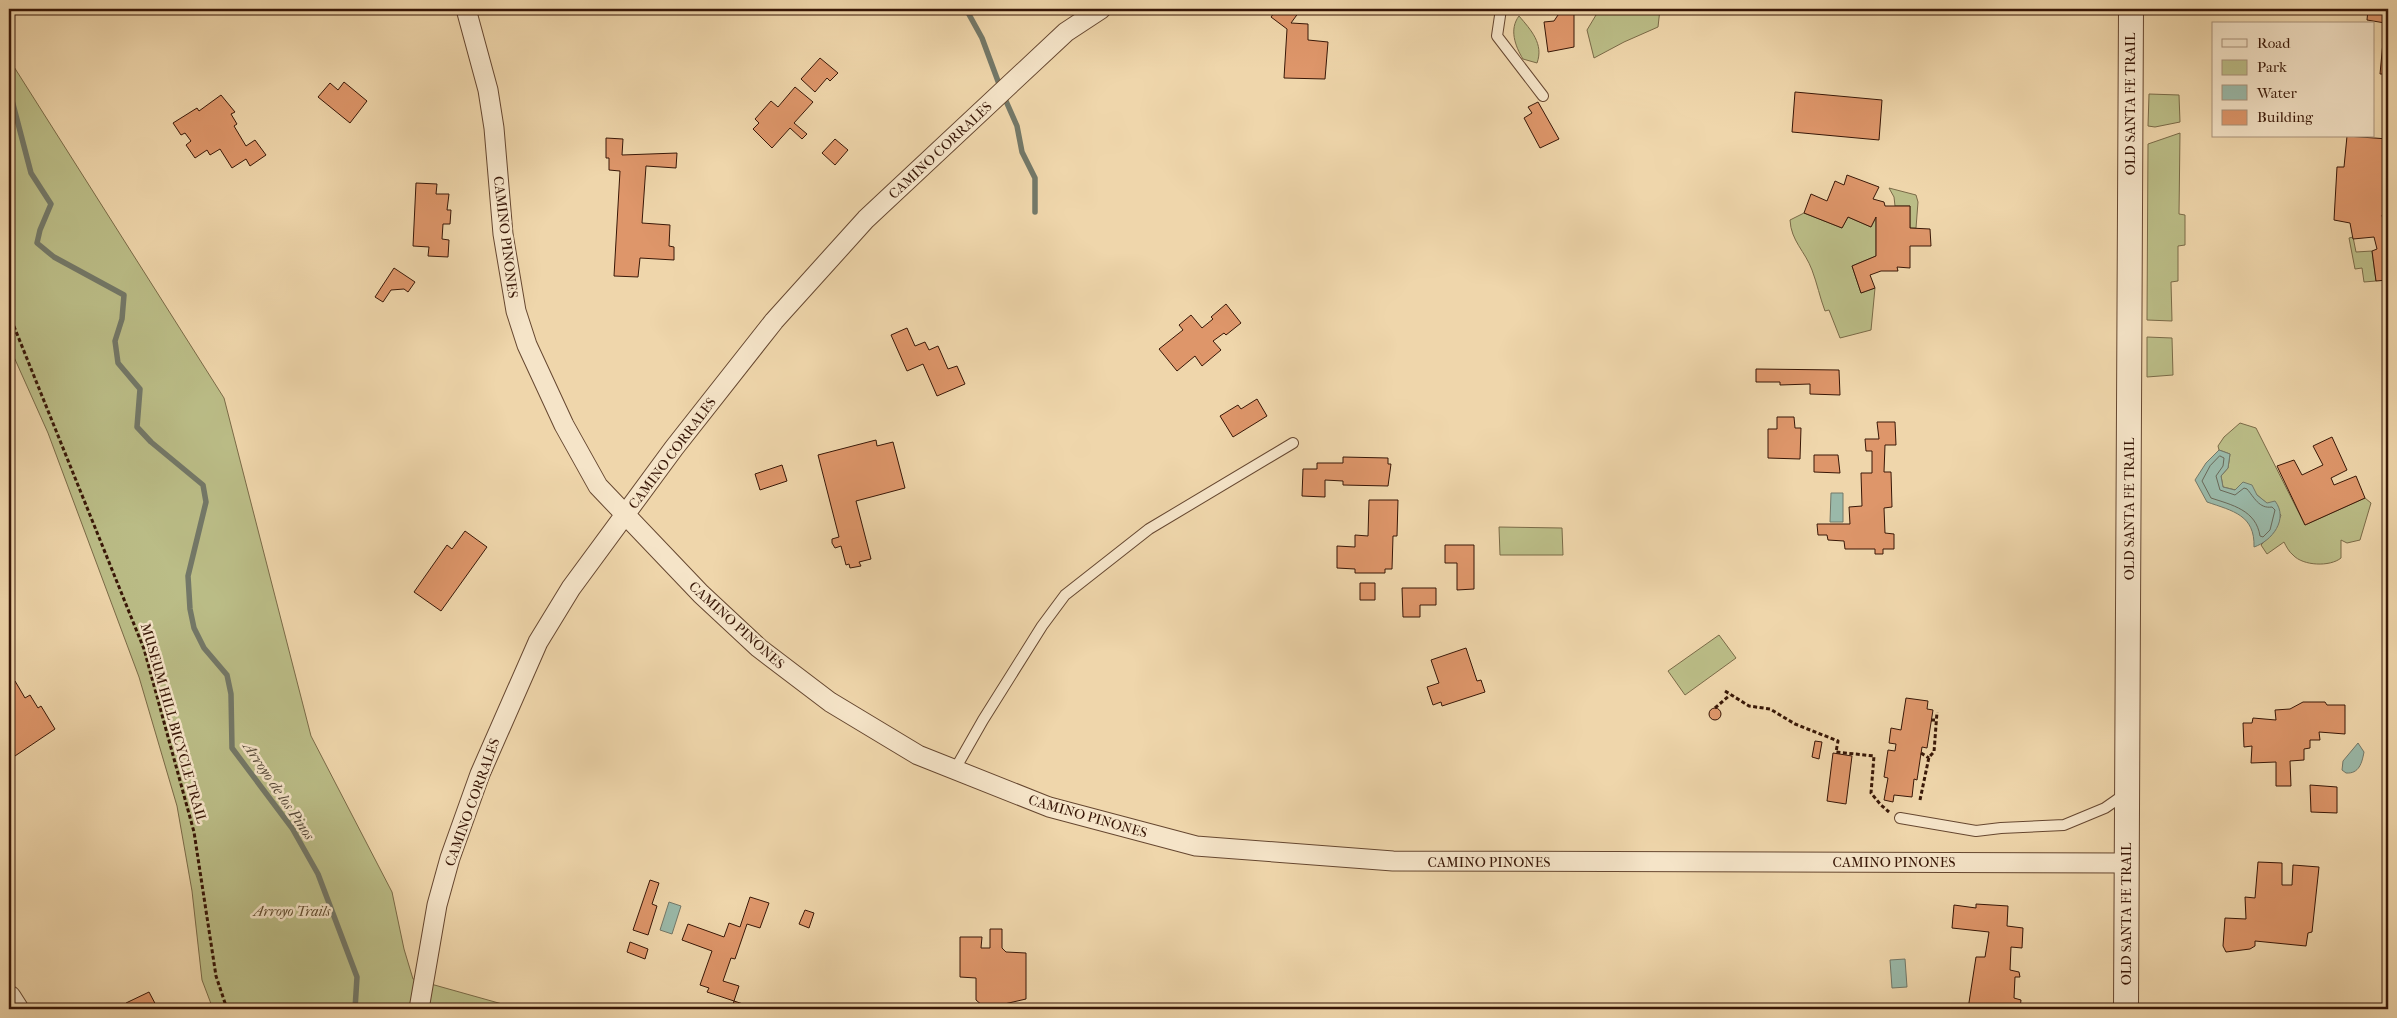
<svg xmlns="http://www.w3.org/2000/svg" width="2397" height="1018" viewBox="0 0 2397 1018" font-family="'IM FELL French Canon',serif">
	<rect width="100%" height="100%" fill="#efd6ab"/>
	<filter id="stains"><feTurbulence type="fractalNoise" baseFrequency=".004" numOctaves="4"/><feColorMatrix values="0 0 0 0 .2 0 0 0 0 .09 0 0 0 0 .02 0 0 0 .5 -.17"/></filter>
	<radialGradient id="worn" r=".72"><stop offset=".6" stop-color="#630" stop-opacity="0"/><stop offset="1" stop-color="#630" stop-opacity=".3"/></radialGradient>
	<!-- green -->
	<path fill="#bbbd87" stroke="#7a6a47" d="M1616,9H1660L1658,27L1624,42L1594,58L1587,30L1599,10L1612,11Z
		M1519,16C1531,30 1544,44 1537,63L1523,59C1515,46 1509,29 1519,16Z
		M9,59L224,398L311,736L392,892L404,949L413,979L520,1009H213L202,980L192,891L177,806L139,677L48,433L9,346Z
		M2149,94L2179,95L2180,122L2155,127L2148,126Z
		M2180,133L2179,214L2185,215V245L2178,246V281L2171,282L2172,321L2147,320L2148,144Z
		M1889,188L1916,195L1918,202L1916,228H1910V206H1895L1894,197Z
		M1804,213L1842,228L1848,217L1871,227L1876,217V256L1852,266L1861,293L1875,288L1871,330L1840,338L1829,310L1825,311C1820,298 1817,283 1812,270C1805,251 1791,241 1790,220Z
		M2353,237L2356,252L2372,251L2376,281L2364,282L2362,268L2355,269L2349,238Z
		M2147,337L2172,338L2173,375L2147,377Z
		M2240,423L2256,428L2305,525L2365,498L2371,503L2360,540L2347,543L2341,540V558C2330,567 2303,566 2293,555C2289,552 2286,546 2284,542L2267,554L2261,545L2274,532L2281,515L2257,495L2223,487L2221,476L2228,468L2230,454L2219,450L2218,446L2224,437Z
		M1499,527L1562,528L1563,555H1500Z
		M1719,635L1736,658L1685,695L1668,671Z"/>
	<!-- water -->
	<path fill="#9ab9a9" stroke="#737868" d="M2219,450L2230,454L2228,468L2221,476L2223,487L2235,490L2243,482L2252,485L2257,495L2267,503L2275,501C2289,519 2272,541 2254,547C2255,515 2233,511 2207,502L2195,480L2206,463Z
		M1831,493H1843V522H1830Z
		M2358,743L2364,752C2362,763 2359,774 2346,773L2342,770L2343,761Z
		M669,902L681,906L672,934L660,930Z
		M1905,959L1907,987L1892,988L1890,960Z"/>
	<g fill="none" stroke-linecap="round" stroke-linejoin="round">
		<!-- shore -->
		<path stroke="#696858" stroke-width="1" d="M2220,456L2224,458L2223,466L2216,476L2220,490L2235,495L2244,488L2247,489C2254,497 2259,509 2272,507L2275,510L2270,530L2263,537L2260,536C2256,510 2232,505 2211,498L2202,481L2210,466Z"/>
		<!-- stream -->
		<path stroke="#737868" stroke-width="5.5" d="M966,9L982,38L1002,92L1017,126L1022,152L1035,178V212
			M9,89L31,173L51,204L40,230L37,243L54,257L124,295L122,319L115,341L118,363L140,389L137,427L151,442L203,485L206,502L188,576L190,609L194,628L204,648L227,675L231,694L232,748L292,828L318,874L357,977L355,1009"/>
	</g>
	<!-- building -->
	<path fill="#de966a" stroke="#381707" d="M1277,9H1295L1299,12L1291,23L1308,24V40L1328,42L1325,79L1284,78L1287,29L1271,17Z
		M1556,9H1576L1574,12V47L1548,52L1544,22L1554,21L1560,12Z
		M2368,9H2388V16H2386L2385,23L2367,20Z
		M2383,42L2388,43V74H2380Z
		M820,58L838,73L830,81L827,78L815,92L801,79Z
		M344,82L367,101L350,123L318,97L330,83L338,90Z
		M795,87L813,102L794,123L807,134L802,139L790,128L772,148L753,129L759,123L755,119L771,101L778,107Z
		M1795,92L1882,100L1879,140L1792,132Z
		M221,95L235,112L231,114L237,124L234,126L246,146L255,140L266,155L250,166L246,159L232,168L220,149L210,155L207,150L195,158L186,145L191,141L185,133L181,135L173,123L197,108L199,111Z
		M1538,102L1559,139L1540,148L1524,118L1532,113L1528,107Z
		M2347,136L2388,139V201L2387,211L2382,215L2388,246V280L2376,281L2372,251L2377,249L2374,237L2353,239L2350,223L2334,220L2337,167H2344Z
		M606,138L623,139L622,155L677,153L676,168L646,166L642,223L670,225L669,246L674,247V260L640,258L638,277L614,276L620,171L609,170V158H606Z
		M835,139L848,150L835,165L822,153Z
		M1847,175L1879,187L1873,199L1884,202L1885,206H1910V228L1930,229L1931,246H1910V268L1897,267L1898,271H1881L1870,275L1875,288L1861,293L1852,266L1876,256V217L1871,227L1848,217L1842,228L1804,213L1811,194L1827,201L1835,181L1844,185Z
		M416,183L437,184L436,194H449L447,210H451L450,224H443L442,239L449,240L448,257L428,256L429,247L413,246Z
		M394,268L415,282L408,292L404,289L391,290L383,302L375,297Z
		M1226,304L1241,323L1226,335L1224,333L1213,341L1221,350L1202,366L1195,356L1177,371L1159,349L1183,330L1179,325L1191,315L1202,328L1213,319L1211,317Z
		M907,328L915,346L925,342L929,350L938,346L948,369L957,366L965,384L937,396L923,364L907,371L891,335Z
		M1756,369L1839,370L1840,395L1810,394V384L1780,385V382H1756Z
		M1257,399L1267,416L1233,437L1220,416L1238,405L1241,409Z
		M1777,417H1794L1795,428H1801L1800,459L1768,458V429H1777Z
		M1877,422H1895L1896,445H1885L1884,472H1891L1892,507L1884,508L1885,533L1894,534V549H1883V554H1875V549H1845L1844,541L1828,540L1827,535H1818L1817,524H1850L1849,507L1862,506L1861,473H1872V451H1866L1865,439H1879Z
		M2332,437L2347,470L2331,478L2334,485L2356,476L2365,498L2305,525L2277,466L2294,460L2302,475L2323,465L2313,446Z
		M876,440L877,446L893,442L905,488L856,501L871,559L859,562L861,566L850,568L849,564L846,565L841,546L835,548L832,543V539L839,537L818,455Z
		M1814,455H1838L1840,473L1814,472Z
		M1343,457L1388,458V464H1391L1388,486L1343,485V481L1325,480V497L1302,496L1303,469H1317V463H1343Z
		M782,465L787,481L760,490L755,474Z
		M1369,500H1398L1397,536H1393L1392,569H1385V573H1355V569L1337,568V546L1355,547V535L1368,536Z
		M465,531L487,547L441,611L414,592L447,545L452,549Z
		M1445,545H1474V589L1457,590V563H1445Z
		M1360,583H1375V600H1360Z
		M1402,588H1436V605H1420V617H1403Z
		M1466,648L1477,681L1481,680L1485,692L1442,706L1441,702L1433,705L1427,687L1439,683L1431,660Z
		M9,674L12,683L15,681L25,698L30,695L38,708L41,706L55,729L9,760L10,733Z
		M1906,698L1928,701L1927,709L1933,710L1927,748L1922,747L1917,780L1914,779L1912,797L1894,795L1893,802L1884,800L1888,778L1884,777L1888,750L1895,751L1896,744L1889,743L1891,728L1901,730Z
		M2303,702H2325L2327,705H2345V734L2319,732L2320,740H2310V748L2304,749V760L2290,761L2291,786H2276V762L2251,763L2252,746L2244,747L2243,723H2252L2253,718L2276,720L2275,710L2290,709Z
		M1709 714a6 6 0 1 1 12 0a6 6 0 1 1-12 0Z
		M1815,741L1822,742L1819,759L1812,757Z
		M1833,753L1852,756L1846,804L1827,801Z
		M2310,785L2337,787V813L2311,812Z
		M2258,862L2282,863V885H2292L2293,865L2319,867L2312,932L2308,933L2306,946L2255,941V946L2250,949L2226,952L2223,946L2225,918L2246,919L2245,897L2255,898Z
		M650,880L659,883L652,904L657,906L648,935L633,930Z
		M750,897L769,903L760,928L747,924L735,959L731,958L723,981L739,986L734,1001L707,992L709,988L700,985L712,951L682,940L688,924L724,937L729,923L740,927Z
		M1976,904L2008,906L2007,926L2023,928L2022,948L2011,947L2010,970L2019,972L2020,977H2015L2014,998L2021,1000L2020,1009H1968L1976,957H1985L1989,932L1952,928L1954,905L1976,908Z
		M805,910L814,913L809,928L799,924Z
		M990,929H1002V948L1006,952L1026,953V999L1000,1005L983,1006L976,1000V978L960,977V937H982L981,948H990Z
		M630,942L648,949L645,959L627,952Z
		M149,992L158,1009H129L126,1003Z
		M734,1001L749,1006L748,1009L732,1008Z"/>
	<g fill="none" stroke-linecap="round" stroke-linejoin="round">
		<!-- service casing -->
		<g stroke="#664730" stroke-width="12">
			<path id="service" d="M1501,9L1497,36L1543,96
				M954,771L983,720L1042,626L1065,595L1149,529L1293,443
				M1900,818L1976,831L2001,828L2064,825L2105,808L2125,794"/>
		</g>
		<!-- minor casing -->
		<g stroke="#664730" stroke-width="21">
			<path id="minor" d="M466,9L488,90L494,128L503,234L516,311L527,345L564,425L598,486L701,594L759,648L830,702L918,755L1049,807L1196,846L1393,861L2126,863
				M419,1009L437,905L450,858L480,774L538,642L571,588L674,448L774,321L866,219L1066,32L1101,9"/>
		</g>
		<!-- tertiary casing -->
		<g stroke="#664730" stroke-width="26">
			<path id="tertiary" d="M9,998L16,1009
				M2126,1009L2131,9"/>
		</g>
		<!-- path -->
		<path stroke="#381707" stroke-width="3" stroke-dasharray="4 2.5" stroke-linecap="butt" d="M9,314L144,649L194,832L216,976L227,1009
			M1725,691L1749,706L1770,709L1795,724L1838,741L1836,752L1874,756L1871,793L1881,805L1889,812
			M1715,708L1730,695
			M1931,720H1937
			M1921,753L1929,758
			M1920,800L1929,757L1934,752L1937,712"/>
		<!-- service -->
		<use href="#service" stroke="#f5e4c8" stroke-width="10"/>
		<!-- minor -->
		<use href="#minor" stroke="#f5e4c8" stroke-width="19"/>
		<!-- tertiary -->
		<use href="#tertiary" stroke="#f5e4c8" stroke-width="24"/>
	</g>
	<g text-anchor="middle" stroke-width="5" stroke-linejoin="round" paint-order="stroke">
		<!-- street labels -->
		<g font-size="14" fill="#381707" stroke="#f5e4c8">
			<text transform="translate(2130 104) rotate(-90)" y="5">OLD SANTA FE TRAIL</text>
			<text transform="translate(940 150) rotate(-43)" y="5">CAMINO CORRALES</text>
			<text transform="translate(506 237) rotate(83)" y="5">CAMINO PINONES</text>
			<text transform="translate(672 453) rotate(-53)" y="5">CAMINO CORRALES</text>
			<text transform="translate(2129 509) rotate(-90)" y="5">OLD SANTA FE TRAIL</text>
			<text transform="translate(737 625) rotate(42)" y="5">CAMINO PINONES</text>
			<text transform="translate(174 723) rotate(74)" y="5">MUSEUM HILL BICYCLE TRAIL</text>
			<text transform="translate(472 802) rotate(-70)" y="5">CAMINO CORRALES</text>
			<text transform="translate(1088 816) rotate(16)" y="5">CAMINO PINONES</text>
			<text x="1489" y="867">CAMINO PINONES</text>
			<text x="1894" y="867">CAMINO PINONES</text>
			<text transform="translate(2126 914) rotate(-90)" y="5">OLD SANTA FE TRAIL</text>
		</g>
		<!-- park labels -->
		<g font-size="14" font-style="italic" fill="#5f492d" stroke="#f5e4c8">
			<text x="292" y="916">Arroyo Trails</text>
		</g>
		<!-- water labels -->
		<g font-size="15" font-style="italic" fill="#554838" stroke="#f5e4c8">
			<text transform="translate(279 791) rotate(56)" y="5">Arroyo de los Pinos</text>
		</g>
	</g>
	<!-- margin -->
	<rect width="2397" height="1018" fill="none" stroke="#efd6ab" stroke-width="30"/>
	<rect x="10" y="10" width="2377" height="998" fill="none" stroke="#381707" stroke-width="2.5"/>
	<rect x="15" y="15" width="2367" height="988" fill="none" stroke="#381707"/>
	<!-- legend -->
	<rect x="2212" y="22" width="162" height="115" fill="#f5e4c8" stroke="#a9927b"/>
	<rect x="2222" y="39" width="25" height="8" fill="#f5e4c8" stroke="#a9927b"/>
	<text x="2257" y="48" font-size="15" fill="#381707">Road</text>
	<rect x="2222" y="60" width="25" height="15" fill="#bbbd87" stroke="#a9927b"/>
	<text x="2257" y="72" font-size="15" fill="#381707">Park</text>
	<rect x="2222" y="85" width="25" height="15" fill="#9ab9a9" stroke="#a9927b"/>
	<text x="2257" y="98" font-size="15" fill="#381707">Water</text>
	<rect x="2222" y="110" width="25" height="15" fill="#de966a" stroke="#a9927b"/>
	<text x="2257" y="122" font-size="15" fill="#381707">Building</text>
	<rect width="100%" height="100%" filter="url(#stains)"/>
	<rect width="100%" height="100%" fill="url(#worn)"/>
</svg>
